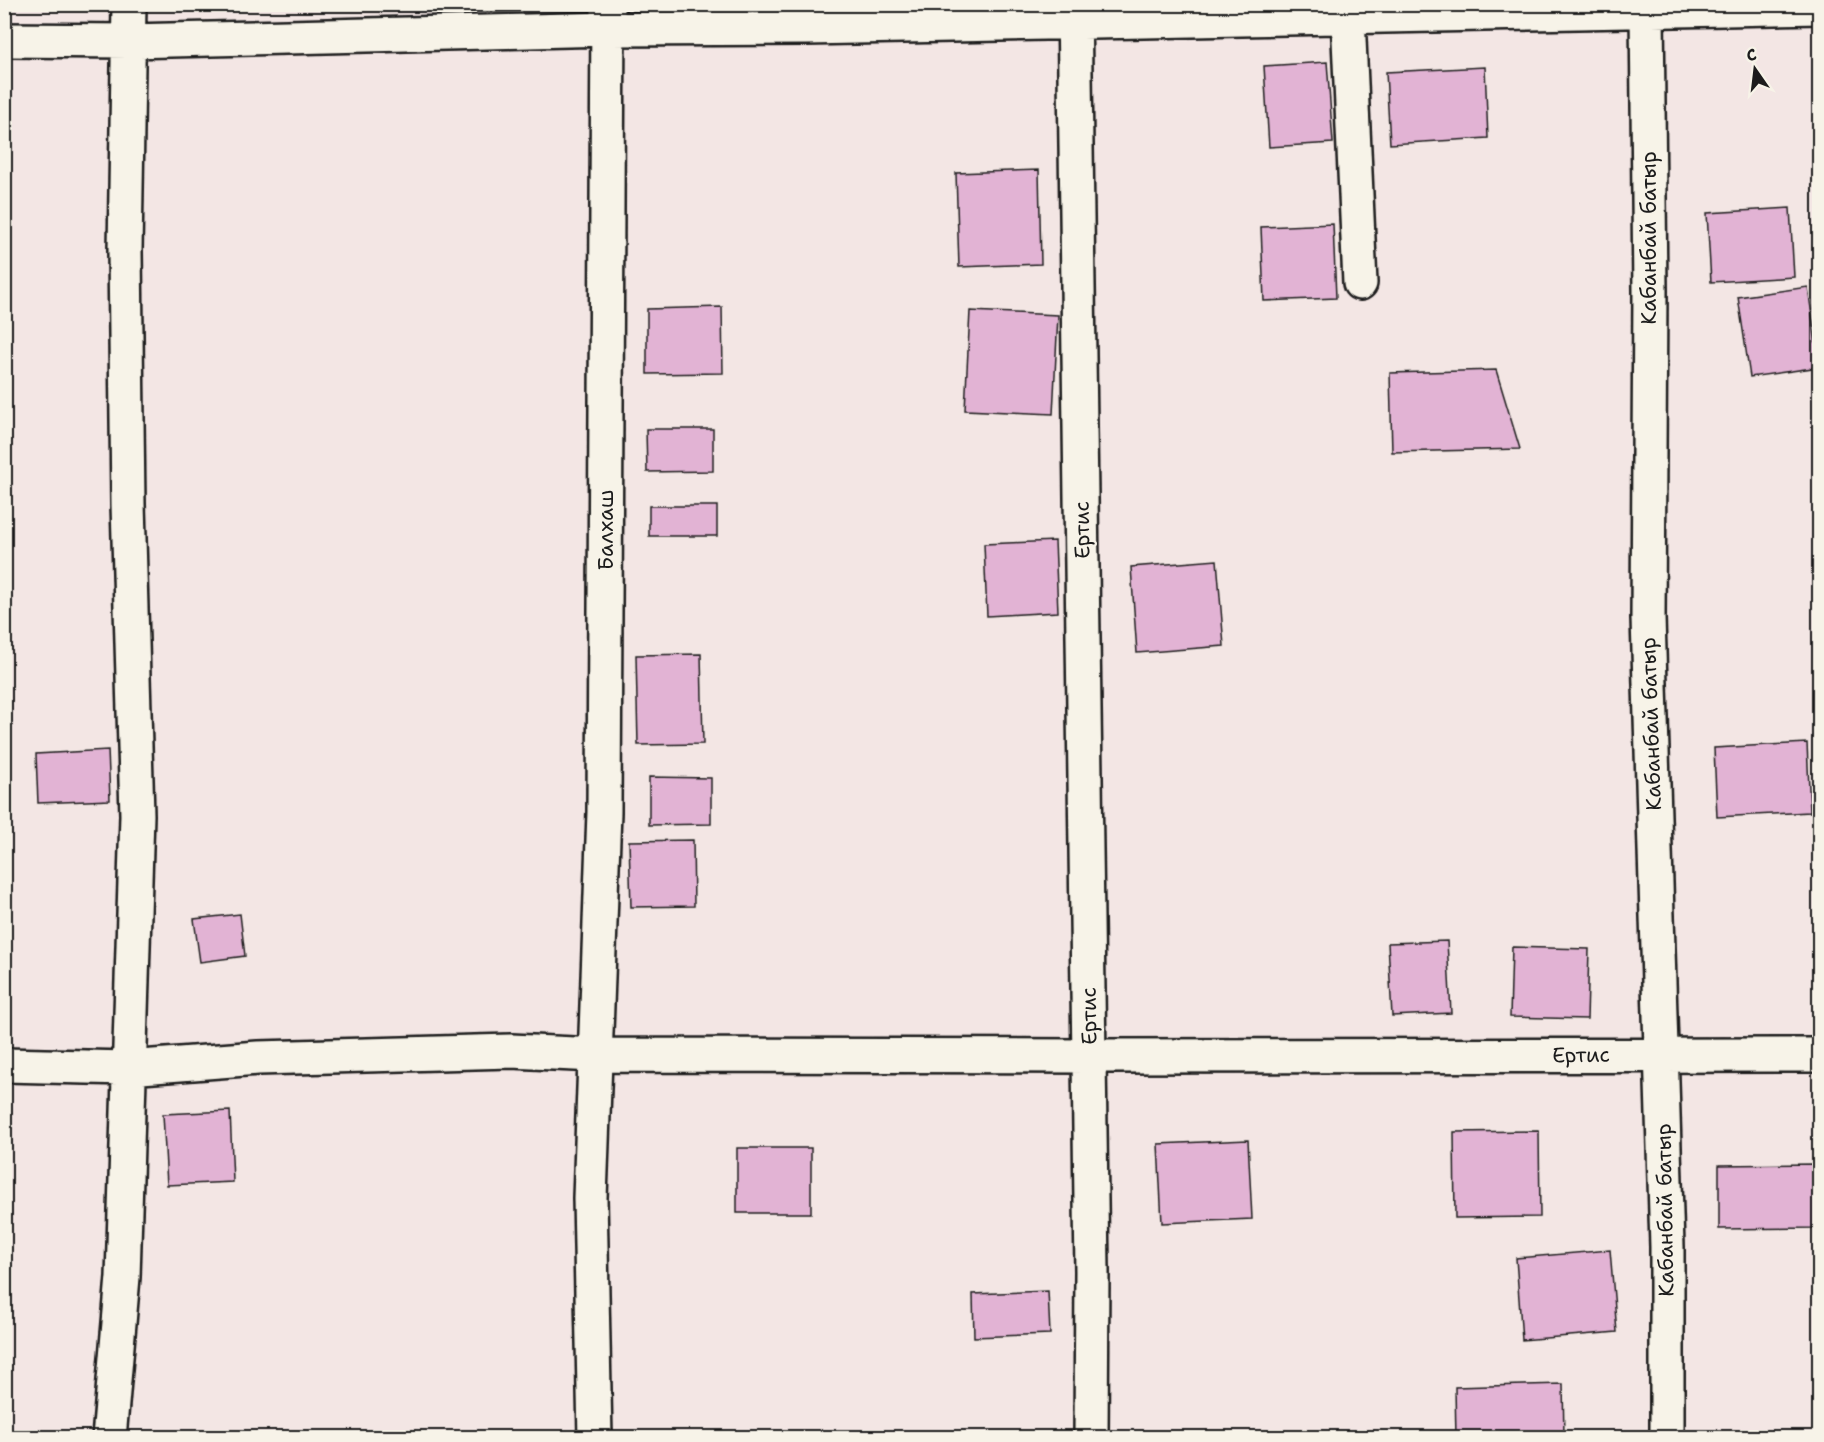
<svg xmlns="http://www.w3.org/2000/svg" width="1824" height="1442" viewBox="0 0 1824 1442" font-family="'Shantell Sans',sans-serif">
	<rect width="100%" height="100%" fill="#f3e6e4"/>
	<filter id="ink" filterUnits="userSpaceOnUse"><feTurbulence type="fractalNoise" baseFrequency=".0167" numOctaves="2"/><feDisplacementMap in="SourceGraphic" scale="12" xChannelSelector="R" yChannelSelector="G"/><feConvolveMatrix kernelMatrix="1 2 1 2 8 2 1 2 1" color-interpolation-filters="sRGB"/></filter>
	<g filter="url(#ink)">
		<!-- building -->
		<path fill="#e2b3d4" stroke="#1c1c1c" stroke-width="1.5" d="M1327,62L1333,143L1269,147L1264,66Z
			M1485,67L1488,138L1390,144L1386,72Z
			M1039,170L1041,264L959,267L956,173Z
			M1790,208L1794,277L1711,282L1707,213Z
			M1333,224L1336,298L1264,301L1261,227Z
			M1808,287L1819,367L1750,377L1738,297Z
			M722,307L723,373L647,374V309Z
			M970,311L1058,315L1053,414L965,410Z
			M1496,370L1520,449L1392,452L1390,373Z
			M646,429H713V471L647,472Z
			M649,506H717V536H649Z
			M1055,541L1058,612L987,616L984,544Z
			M1217,560L1224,646L1137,653L1131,567Z
			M701,654L703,744L638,745L636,655Z
			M1807,743L1810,812L1717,817L1714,748Z
			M108,750L110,800L38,803L36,754Z
			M649,777L711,778V824L649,825Z
			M693,840L694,906L631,907L629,841Z
			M240,914L245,956L200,962L194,919Z
			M1447,941L1451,1013L1392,1016L1388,943Z
			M1512,947L1589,949L1587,1019L1510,1017Z
			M230,1111L233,1182L167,1185L163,1114Z
			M1539,1131L1540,1217L1455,1218L1454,1132Z
			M1248,1140L1252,1219L1162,1223L1158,1144Z
			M737,1148H811V1213H737Z
			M1816,1164V1228L1719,1229V1165Z
			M1610,1250L1617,1332L1522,1340L1516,1258Z
			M1048,1291L1050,1334L974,1337L973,1294Z
			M1563,1384L1564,1438H1456L1455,1387Z"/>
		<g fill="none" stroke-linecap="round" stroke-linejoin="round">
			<!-- minor casing -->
			<g stroke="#1c1c1c" stroke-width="38">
				<path id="minor" d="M1074,4L1092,1271L1091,1438
					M1647,11L1650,291L1648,618L1667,1247V1438
					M1348,17L1360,283
					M4,40L129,41L608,29L807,28L1820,7
					M4,1065L128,1068L258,1058L511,1051L596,1055L1090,1056L1820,1055
					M109,1438L123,1277L137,815L128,504L125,251L129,4
					M595,1438L590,1198L604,812L608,4"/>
			</g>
			<!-- minor -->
			<use href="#minor" stroke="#f7f3e8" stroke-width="33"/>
		</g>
	</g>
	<g text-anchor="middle" stroke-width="4.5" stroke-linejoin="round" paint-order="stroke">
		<!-- street labels -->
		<g font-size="21" fill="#1c1c1c" stroke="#f7f3e8">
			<text transform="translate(1649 238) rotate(-90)" y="7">Кабанбай батыр</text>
			<text transform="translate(606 530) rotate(-90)" y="7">Балхаш</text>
			<text transform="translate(1082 530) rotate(-91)" y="7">Ертис</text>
			<text transform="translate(1651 724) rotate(-92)" y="7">Кабанбай батыр</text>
			<text transform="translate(1089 1016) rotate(-91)" y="7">Ертис</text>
			<text transform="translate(1581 1055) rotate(-1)" y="7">Ертис</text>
			<text transform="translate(1665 1210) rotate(-91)" y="7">Кабанбай батыр</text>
		</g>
	</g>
	<!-- margin -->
	<rect width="1824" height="1442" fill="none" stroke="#f7f3e8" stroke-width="24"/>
	<rect x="12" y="12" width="1800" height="1418" fill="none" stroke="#1c1c1c" stroke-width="2" filter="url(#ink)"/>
	<!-- north arrow -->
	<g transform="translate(1755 69) rotate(346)" stroke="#f7f3e8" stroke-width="4.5" paint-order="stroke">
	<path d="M0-4.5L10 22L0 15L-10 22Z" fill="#1c1c1c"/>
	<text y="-9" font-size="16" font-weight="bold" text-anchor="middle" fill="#1c1c1c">С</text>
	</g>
</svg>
